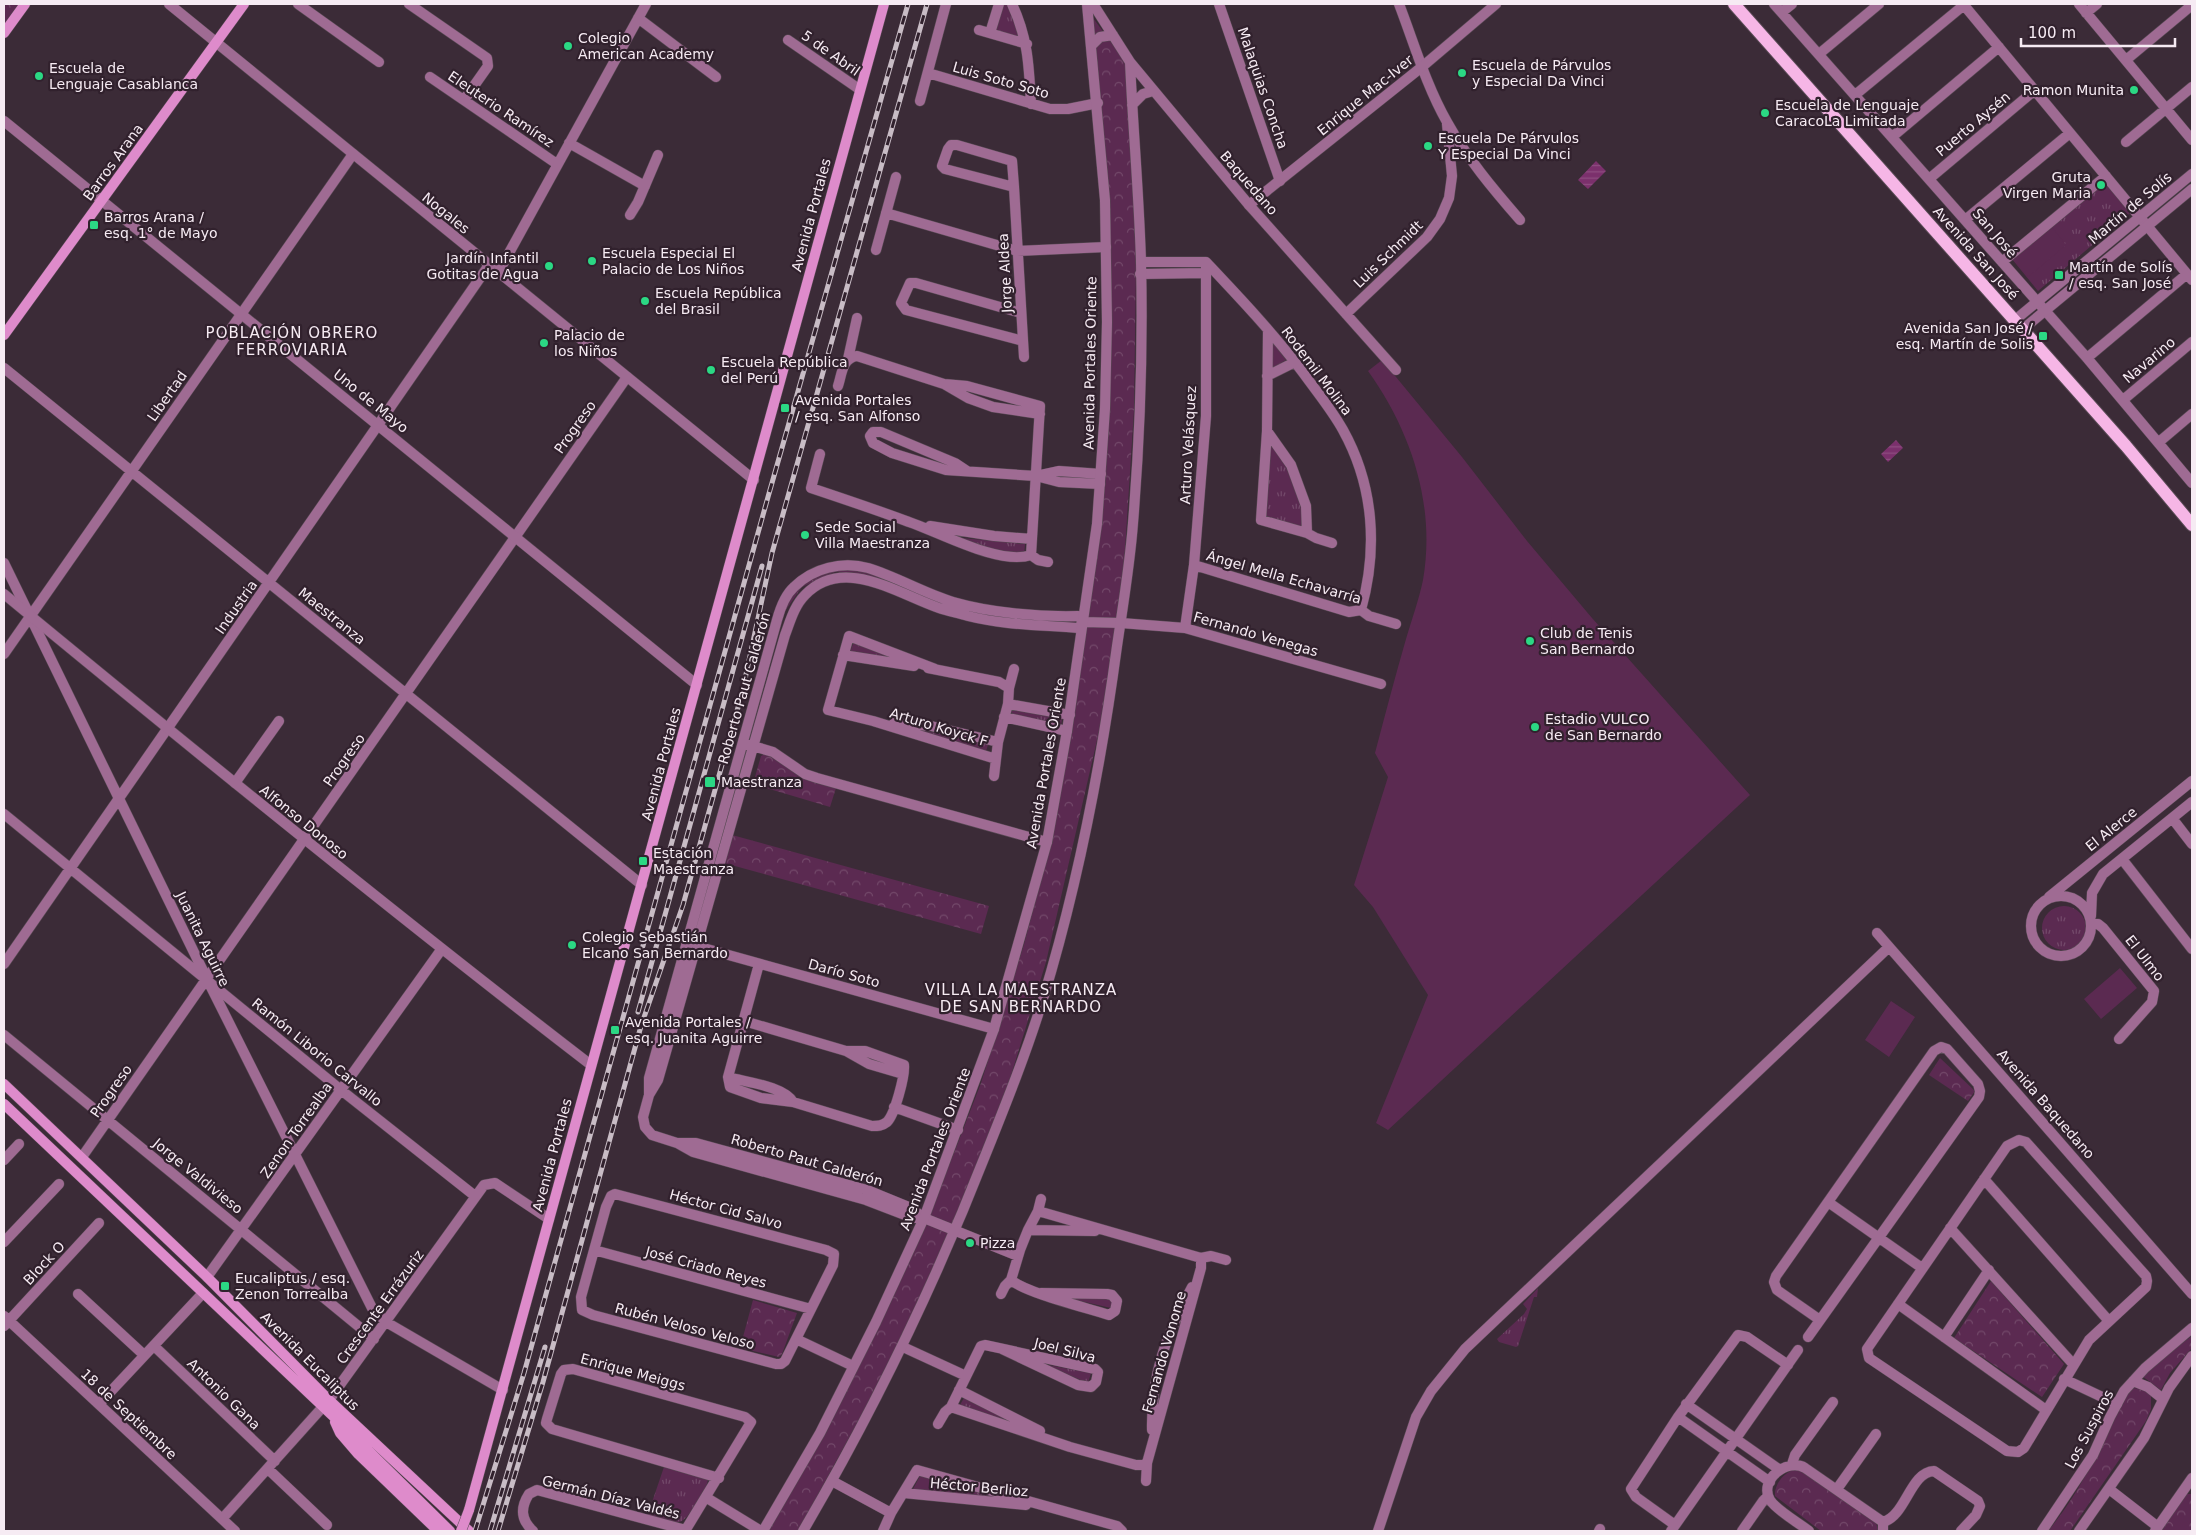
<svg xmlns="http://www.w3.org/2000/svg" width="2196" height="1535" viewBox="0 0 2196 1535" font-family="'DejaVu Sans',sans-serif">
	<defs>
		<pattern id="grass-tufts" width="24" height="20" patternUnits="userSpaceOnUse" patternTransform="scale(1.25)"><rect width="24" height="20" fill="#5b2a51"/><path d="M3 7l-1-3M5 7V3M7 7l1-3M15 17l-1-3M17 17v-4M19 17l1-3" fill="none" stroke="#73496a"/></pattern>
		<pattern id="park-crowns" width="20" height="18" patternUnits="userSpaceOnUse" patternTransform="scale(1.25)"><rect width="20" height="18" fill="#5b2a51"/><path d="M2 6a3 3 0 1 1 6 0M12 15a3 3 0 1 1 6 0" fill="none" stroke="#73496a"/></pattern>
		<pattern id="water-rules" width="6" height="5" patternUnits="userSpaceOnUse" patternTransform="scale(1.25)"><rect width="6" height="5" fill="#7b306c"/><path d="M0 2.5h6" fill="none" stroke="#8e4e81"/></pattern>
	</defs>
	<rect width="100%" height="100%" fill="#3b2b37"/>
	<!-- grass -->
	<path fill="url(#grass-tufts)" d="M1001,4H1009L1024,40L994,31Z
		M2104,182L2130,213L2038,291L2012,259Z
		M1270,443C1290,470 1301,494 1304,527L1266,516Z
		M941,536L1025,544L1024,556Z
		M832,569L864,571L955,606L1074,620L1075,624L981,615L944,605L863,574L848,572H835L802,587L785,611L752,729L748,727L781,610L795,587Z
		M854,641L904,660L850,652Z
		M1012,709L1062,719L1061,726L1011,716Z
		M918,730L989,742L986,751Z
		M2042 928a22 22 0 1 1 44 0a22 22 0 1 1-44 0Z
		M1538,1288L1537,1297H1534L1518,1346L1516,1347L1499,1342L1497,1339L1524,1314L1527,1309L1523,1304Z
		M1063,1297L1113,1298L1111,1308Z
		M1043,1364L1091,1373L1088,1383Z
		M964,1398L1025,1427L957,1410Z
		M665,1464L708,1478C708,1486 702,1493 698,1500C680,1530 680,1524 647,1517Z
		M920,1476L996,1497L913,1489Z"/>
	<!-- park -->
	<path fill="url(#park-crowns)" d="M4,4H23L4,30Z
		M1093,18L1128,65L1136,267L1134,410L1123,581L1104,710L1046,962L1009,1082L949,1234L891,1361L798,1531H765L867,1350L952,1158L981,1083L1024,944L1042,876L1063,779L1108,391Z
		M1272,341L1286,360L1271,369Z
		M765,754L771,756L816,783L836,788L830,807L753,784L761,756Z
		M732,835L989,906L981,934L724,863Z
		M1940,1058L1975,1091L1968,1101L1929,1075Z
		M1991,1281L2064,1364L2042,1397L1954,1338Z
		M753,1300L797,1313L782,1354L779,1357L740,1348Z
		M2192,1336V1348L2170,1373L2161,1390L2142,1376L2179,1345Z
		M2133,1388L2142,1389L2151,1395V1409L2146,1421L2070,1531H2048C2082,1491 2102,1442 2126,1396Z
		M1798,1469L1876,1522L1878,1531H1821L1775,1496C1774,1483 1786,1470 1798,1469Z
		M2187,1494H2192V1531H2160Z"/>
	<!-- pitch -->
	<path fill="#5b2a51" d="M2052,227L2066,245L2028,277L2013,260Z
		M1382,360L1462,457L1527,541L1592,618L1750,795L1388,1130L1376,1123L1428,995L1373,907L1354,885L1388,777L1375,753C1385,715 1395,677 1406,639C1412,619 1419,599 1423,580C1436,505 1411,431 1368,371Z
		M2120,968L2137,988L2101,1019L2084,999Z
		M1891,1001L1915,1017L1889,1057L1865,1040Z"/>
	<!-- water -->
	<path fill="url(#water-rules)" d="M1596,161L1606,171L1588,189L1578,180Z
		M1896,440L1903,448L1888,462L1881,454Z"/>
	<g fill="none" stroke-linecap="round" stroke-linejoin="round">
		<!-- minor casing -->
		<g stroke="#594a55" stroke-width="11">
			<path id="minor" d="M298,4L379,62
				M409,4L487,58L488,66L464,100
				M1012,4C1028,38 1029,66 1031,104
				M1219,4L1280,181
				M1399,4C1414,43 1426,85 1447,122C1467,158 1493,189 1520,220
				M1774,4L2087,358L2192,483
				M1963,4L2192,280
				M2079,4L2192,140
				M1782,12L1792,4
				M2086,13L2097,4
				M638,18L716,77
				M979,30L1027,44
				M990,33L999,4
				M788,40L859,89
				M1819,54L1879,4
				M2126,60L2192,5
				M928,73L1050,109H1068L1098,103
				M430,77L557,164
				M1855,95L1964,5
				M920,101L946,4
				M1892,137L1999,47
				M2126,142L2192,87
				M569,143L645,186
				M1929,179L2035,90
				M1014,187L945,169L942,166L948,149L951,145H957L1012,161L1014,187L1024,357
				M1249,205L1396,370
				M886,213L1017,251L1106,247
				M630,215L638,202L658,155
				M1965,220L2070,133
				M876,250L896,177
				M1141,262H1206C1240,298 1274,334 1304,374C1317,392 1332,410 1343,430C1374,486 1378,549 1361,610
				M2002,262L2106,176
				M498,273L646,4
				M1140,274L1206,273
				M1021,313L916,283H910L901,303L906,310L1023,341
				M1346,314L1427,237L1440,219L1449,198L1452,176L1447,124
				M2087,358L2187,274
				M848,359L857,318
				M4,368L642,885
				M1267,376L1295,362
				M944,384L967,386L1040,406L1031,555
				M838,386C842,374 842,358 857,356L944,384L968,398L993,407L1040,414
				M2123,400L2192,342
				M1267,431L1291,465L1306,506L1307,533L1261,520L1267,431L1268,330
				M2159,442L2192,414
				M820,454L811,488C844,499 877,510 909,522C939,532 1000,566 1031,555
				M967,471L955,463L881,432H873L870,436L873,443L892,453L946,470L1036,476L1059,482L1100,484
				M1036,476L1059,471L1101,474
				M930,526L994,536L1032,539
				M1307,533L1316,538L1332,543
				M1031,555L1038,560L1048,562
				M4,563L207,979L372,1308L386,1322L503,1390
				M1194,565L1349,612L1361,610
				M1361,610L1369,616L1396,624
				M1185,628L1194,565L1206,416V262
				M4,654L353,154
				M843,655L914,666
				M928,668L999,682L1009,688L1008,704L998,742L994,776
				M935,669L849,636L828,710L873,721L996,759
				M1009,688L1014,669
				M1008,704L1070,715
				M1004,717L1067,731
				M894,723L931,726L998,742
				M746,744L773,752L805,774L817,778L1047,842
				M235,783L279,721
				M4,814L341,1090L475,1196
				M2172,818L2192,844
				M2122,859L2192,949
				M2031 926a30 30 0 1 1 60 0a30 30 0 1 1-60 0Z
				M2049,897L2192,781
				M2091,916L2092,893L2103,874L2192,802
				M2092,924H2098L2103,928L2154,991L2152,1002L2119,1039
				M1877,933L2192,1294
				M689,944L994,1029
				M4,964L489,265
				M759,964L728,1077L730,1087L761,1098L793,1102L872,1126C878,1126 882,1126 887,1122C895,1114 905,1076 904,1065L865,1051H846
				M744,1021L846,1051L869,1064L903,1074
				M4,1035L374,1339
				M728,1077C745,1082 784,1086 793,1102
				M649,1095L658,1080L785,635C790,622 794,606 805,595C843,555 898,594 939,608C948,611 958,613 968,616C1003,625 1041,625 1078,628L1084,622L1121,623L1185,628L1381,684
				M894,1107L958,1130
				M2019,1140L2026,1142L2146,1276L2147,1281L2146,1287L2089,1340L2024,1448L2018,1452L2007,1451L1869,1358L1867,1349L2007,1146Z
				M677,1143H696L867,1190L911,1208L924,1218
				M82,1157L627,377
				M4,1160L19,1144
				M1984,1179L2108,1320
				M615,1194L826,1250L834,1254L833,1265L785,1361L781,1364H776L593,1315L582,1310L581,1297L606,1207L611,1196Z
				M1828,1202L1922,1268
				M1038,1211L1201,1258L1211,1256L1226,1260
				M1950,1228L2073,1364
				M1028,1230L1095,1231
				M4,1242L59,1184
				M594,1250L811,1309
				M1018,1256L924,1218H913L866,1200L693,1152L677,1143L652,1135L645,1127L643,1117L649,1095V1078L777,620C780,609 785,595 794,587C813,568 842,561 868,568C897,577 924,593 953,602C991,613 1040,617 1078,616L1084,622
				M207,1277L441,950
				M1011,1280C1026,1293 1088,1308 1109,1315L1115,1311L1117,1301L1112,1295L1107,1294L1041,1293
				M78,1294L144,1355
				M1001,1294L1005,1286L1011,1280L1020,1250L1028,1230L1038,1211L1041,1199
				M1898,1304L2046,1410
				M4,1316L235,1531
				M4,1326L99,1223
				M1808,1337L1979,1097L1980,1091L1978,1084L1947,1049L1941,1047L1934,1051L1776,1276L1774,1282L1777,1290L1820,1320
				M1944,1337L1989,1270
				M796,1339L853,1366
				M154,1346L275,1461
				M903,1347L966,1376
				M2064,1379L2117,1404
				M959,1390L1040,1431
				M99,1404L203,1293
				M1686,1404L1780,1470
				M951,1407L1070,1447L1136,1465H1143L1147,1463
				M1678,1417L1770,1482
				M938,1424L945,1412L951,1407L981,1346L985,1345L1095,1369L1098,1372L1096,1382L1091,1387L1078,1385L1002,1349
				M1152,1430C1151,1374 1166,1336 1192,1287
				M1792,1464L1795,1455L1833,1402
				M268,1469L327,1525
				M832,1481L891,1513
				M1146,1481L1147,1463L1201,1268V1258
				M1837,1489L1876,1434
				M2109,1489L2158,1527
				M904,1493L1026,1505
				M707,1498L761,1531
				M222,1519L329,1400L484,1185L495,1183L549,1219
				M1883,1522C1906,1516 1910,1472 1934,1471L1978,1501L1980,1506L1976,1515L1961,1531
				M1675,1525L1636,1497L1631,1489L1678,1417L1738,1335L1747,1337L1788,1365
				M533,1531C521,1520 520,1508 529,1494L537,1490L686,1530
				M685,1531L751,1422L745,1417L573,1369L564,1370L561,1374L547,1419L546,1423L552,1429L719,1478
				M883,1531L891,1513L917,1470L1117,1526L1122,1531
				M1378,1531L1416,1417L1431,1391L1465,1349L1889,947
				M1599,1531L1600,1529
				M1671,1531L1798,1350
				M1742,1531L1763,1501L1768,1496
				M1809,1531C1799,1523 1776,1510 1770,1500C1758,1480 1788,1457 1805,1468L1883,1522V1531
				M2155,1531L2192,1478"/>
		</g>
		<!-- tertiary casing -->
		<g stroke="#594a55" stroke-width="11">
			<path id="tertiary" d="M169,4L754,480
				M1093,4L1130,62L1249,205L1423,66L1496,4
				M1091,46L1100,37L1113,35
				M1132,105L1143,94L1153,91
				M4,121L697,685
				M2015,320L2192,174
				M2023,329L2192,189
				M4,594C198,754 392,912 591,1065
				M2133,1381L2148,1387L2163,1399
				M763,1531L820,1433L876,1322L924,1218L994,1029L1047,842L1067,731L1097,524L1105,409L1107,322L1105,200L1087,4
				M803,1531C875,1408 935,1284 987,1151C1007,1101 1027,1051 1043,999C1078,884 1101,765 1117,646C1123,605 1130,564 1133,523C1140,437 1143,349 1141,262C1139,195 1133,129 1130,62
				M2042,1531L2093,1455L2110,1417L2124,1391L2145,1368L2192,1328
				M2079,1531L2144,1438L2169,1388L2192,1356"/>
		</g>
		<!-- secondary casing -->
		<g stroke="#594a55" stroke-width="11">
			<path id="secondary" d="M4,33L25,4
				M4,335L244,4
				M4,1084L207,1277L329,1400L469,1531
				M4,1104L333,1416L450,1531
				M335,1422L340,1433L358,1454L438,1531
				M469,1510L884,4"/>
		</g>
		<!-- primary casing -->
		<g stroke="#594a55" stroke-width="14">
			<path id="primary" d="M1734,4L2126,446L2192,525"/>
		</g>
		<!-- minor -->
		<use href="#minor" stroke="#9f6b93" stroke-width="10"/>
		<!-- tertiary -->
		<use href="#tertiary" stroke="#9f6b93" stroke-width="10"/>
		<!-- secondary -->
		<use href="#secondary" stroke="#de8bcb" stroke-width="10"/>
		<!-- primary -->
		<use href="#primary" stroke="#f6b6e6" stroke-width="12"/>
		<!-- rail casing -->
		<g stroke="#c8bcc5" stroke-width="5">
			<path id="rail" d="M638,1012L762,566
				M475,1531L524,1373L768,497L908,4
				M490,1531L545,1347
				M498,1531L543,1382L641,1026L683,905L742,693L772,553L927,4"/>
		</g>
		<!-- rail -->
		<use href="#rail" stroke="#31212d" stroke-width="3" stroke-dasharray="9" stroke-linecap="butt"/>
		<!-- secondary-bridge casing -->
		<g stroke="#594a55" stroke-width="11" stroke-linecap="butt">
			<path id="secondary-bridge" d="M461,1531L469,1510"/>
		</g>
		<!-- secondary-bridge -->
		<use href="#secondary-bridge" stroke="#de8bcb" stroke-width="10"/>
	</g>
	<!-- markers -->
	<g fill="#2bd884" stroke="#31212d" stroke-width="2">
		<circle cx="568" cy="46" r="5"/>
		<circle cx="1462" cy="73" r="5"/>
		<circle cx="39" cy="76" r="5"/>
		<circle cx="2134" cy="90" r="5"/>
		<circle cx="1765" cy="113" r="5"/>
		<circle cx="1428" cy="146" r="5"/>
		<circle cx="2101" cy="185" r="5"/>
		<rect x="89" y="220" width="10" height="10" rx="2.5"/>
		<circle cx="592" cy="261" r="5"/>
		<circle cx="549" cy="266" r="5"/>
		<rect x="2054" y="270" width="10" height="10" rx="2.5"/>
		<circle cx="645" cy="301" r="5"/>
		<rect x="2038" y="331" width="10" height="10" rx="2.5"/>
		<circle cx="544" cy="343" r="5"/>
		<circle cx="711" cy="370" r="5"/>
		<rect x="780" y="403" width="10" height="10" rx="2.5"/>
		<circle cx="805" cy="535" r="5"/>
		<circle cx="1530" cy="641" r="5"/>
		<circle cx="1535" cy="727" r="5"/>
		<rect x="704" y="776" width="12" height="12" rx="2.5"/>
		<rect x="638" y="856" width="10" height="10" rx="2.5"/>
		<circle cx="572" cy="945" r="5"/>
		<rect x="610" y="1025" width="10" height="10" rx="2.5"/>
		<circle cx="970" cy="1243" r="5"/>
		<rect x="220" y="1281" width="10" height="10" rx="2.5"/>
	</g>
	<g text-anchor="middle" stroke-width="4.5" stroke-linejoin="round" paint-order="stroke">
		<!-- poi labels -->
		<g font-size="14" fill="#f6ebf3" stroke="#31212d" text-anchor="start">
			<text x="578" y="43">Colegio<tspan x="578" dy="16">American Academy</tspan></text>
			<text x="1472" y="70">Escuela de Párvulos<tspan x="1472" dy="16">y Especial Da Vinci</tspan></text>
			<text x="49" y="73">Escuela de<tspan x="49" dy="16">Lenguaje Casablanca</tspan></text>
			<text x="2124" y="95" text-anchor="end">Ramon Munita</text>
			<text x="1775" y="110">Escuela de Lenguaje<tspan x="1775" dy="16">CaracoLa Limitada</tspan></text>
			<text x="1438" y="143">Escuela De Párvulos<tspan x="1438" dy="16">Y Especial Da Vinci</tspan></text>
			<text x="2091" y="182" text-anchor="end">Gruta<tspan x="2091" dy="16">Virgen Maria</tspan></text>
			<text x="104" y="222">Barros Arana /<tspan x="104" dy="16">esq. 1° de Mayo</tspan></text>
			<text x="602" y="258">Escuela Especial El<tspan x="602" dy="16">Palacio de Los Niños</tspan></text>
			<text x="539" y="263" text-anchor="end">Jardín Infantil<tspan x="539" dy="16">Gotitas de Agua</tspan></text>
			<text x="2069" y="272">Martín de Solís<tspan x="2069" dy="16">/ esq. San José</tspan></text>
			<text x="655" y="298">Escuela República<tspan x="655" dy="16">del Brasil</tspan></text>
			<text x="2033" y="333" text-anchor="end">Avenida San José /<tspan x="2033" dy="16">esq. Martín de Solis</tspan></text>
			<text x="554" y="340">Palacio de<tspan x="554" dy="16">los Niños</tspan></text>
			<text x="721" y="367">Escuela República<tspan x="721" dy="16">del Perú</tspan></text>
			<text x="795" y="405">Avenida Portales<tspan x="795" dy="16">/ esq. San Alfonso</tspan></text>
			<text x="815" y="532">Sede Social<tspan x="815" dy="16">Villa Maestranza</tspan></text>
			<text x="1540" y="638">Club de Tenis<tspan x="1540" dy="16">San Bernardo</tspan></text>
			<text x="1545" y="724">Estadio VULCO<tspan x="1545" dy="16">de San Bernardo</tspan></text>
			<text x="721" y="787">Maestranza</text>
			<text x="653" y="858">Estación<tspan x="653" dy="16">Maestranza</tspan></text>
			<text x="582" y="942">Colegio Sebastián<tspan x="582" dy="16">Elcano San Bernardo</tspan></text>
			<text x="625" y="1027">Avenida Portales /<tspan x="625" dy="16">esq. Juanita Aguirre</tspan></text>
			<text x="980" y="1248">Pizza</text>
			<text x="235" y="1283">Eucaliptus / esq.<tspan x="235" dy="16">Zenon Torrealba</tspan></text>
		</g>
		<!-- street labels -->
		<g font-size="14" fill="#f6ebf3" stroke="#31212d">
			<text transform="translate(831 53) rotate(35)" y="5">5 de Abril</text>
			<text transform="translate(1001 80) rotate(16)" y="5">Luis Soto Soto</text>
			<text transform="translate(1263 88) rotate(71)" y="5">Malaquias Concha</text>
			<text transform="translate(1365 95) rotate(-39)" y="5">Enrique Mac-Iver</text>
			<text transform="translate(501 109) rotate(34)" y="5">Eleuterio Ramírez</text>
			<text transform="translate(1973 124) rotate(-40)" y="5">Puerto Aysén</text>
			<text transform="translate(113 162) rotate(-54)" y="5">Barros Arana</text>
			<text transform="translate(1249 183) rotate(49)" y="5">Baquedano</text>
			<text transform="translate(2130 208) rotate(-40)" y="5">Martín de Solís</text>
			<text transform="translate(446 213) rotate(39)" y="5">Nogales</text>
			<text transform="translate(811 215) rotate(-75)" y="5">Avenida Portales</text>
			<text transform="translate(1995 233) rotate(49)" y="5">San José</text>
			<text transform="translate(1976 253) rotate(48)" y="5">Avenida San José</text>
			<text transform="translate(1388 254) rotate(-44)" y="5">Luis Schmidt</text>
			<text transform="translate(1005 273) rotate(-93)" y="5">Jorge Aldea</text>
			<text transform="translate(2149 360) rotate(-40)" y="5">Navarino</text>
			<text transform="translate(1090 363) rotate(-89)" y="5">Avenida Portales Oriente</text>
			<text transform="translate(1317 371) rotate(53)" y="5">Rodemil Molina</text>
			<text transform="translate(167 396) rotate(-55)" y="5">Libertad</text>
			<text transform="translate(371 401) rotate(39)" y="5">Uno de Mayo</text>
			<text transform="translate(575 427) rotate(-55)" y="5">Progreso</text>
			<text transform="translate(1188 445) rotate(-87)" y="5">Arturo Velásquez</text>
			<text transform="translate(1284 577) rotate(16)" y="5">Ángel Mella Echavarría</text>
			<text transform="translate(236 607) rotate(-55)" y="5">Industria</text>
			<text transform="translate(332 616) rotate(39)" y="5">Maestranza</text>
			<text transform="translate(1256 634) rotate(16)" y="5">Fernando Venegas</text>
			<text transform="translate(744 688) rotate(-74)" y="5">Roberto Paut Calderón</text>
			<text transform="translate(939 727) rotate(17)" y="5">Arturo Koyck F</text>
			<text transform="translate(344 760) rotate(-55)" y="5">Progreso</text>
			<text transform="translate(1046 763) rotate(-80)" y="5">Avenida Portales Oriente</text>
			<text transform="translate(661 764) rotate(-75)" y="5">Avenida Portales</text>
			<text transform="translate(304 822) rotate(39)" y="5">Alfonso Donoso</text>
			<text transform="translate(2111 829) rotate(-39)" y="5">El Alerce</text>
			<text transform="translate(203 939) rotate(64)" y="5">Juanita Aguirre</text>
			<text transform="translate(2145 958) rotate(52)" y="5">El Ulmo</text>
			<text transform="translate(844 973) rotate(15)" y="5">Darío Soto</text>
			<text transform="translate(317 1052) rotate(39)" y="5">Ramón Liborio Carvallo</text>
			<text transform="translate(111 1091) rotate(-55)" y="5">Progreso</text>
			<text transform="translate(2046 1104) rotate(49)" y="5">Avenida Baquedano</text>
			<text transform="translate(296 1130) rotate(-55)" y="5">Zenon Torrealba</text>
			<text transform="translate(935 1149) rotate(-69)" y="5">Avenida Portales Oriente</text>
			<text transform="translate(552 1155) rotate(-75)" y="5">Avenida Portales</text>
			<text transform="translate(807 1160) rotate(16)" y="5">Roberto Paut Calderón</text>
			<text transform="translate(198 1176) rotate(39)" y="5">Jorge Valdivieso</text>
			<text transform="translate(726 1209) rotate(15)" y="5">Héctor Cid Salvo</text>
			<text transform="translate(44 1263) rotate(-47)" y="5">Block O</text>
			<text transform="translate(706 1267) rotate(15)" y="5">José Criado Reyes</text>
			<text transform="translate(380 1307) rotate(-54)" y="5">Crescente Errázuriz</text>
			<text transform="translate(685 1326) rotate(15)" y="5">Rubén Veloso Veloso</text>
			<text transform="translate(1065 1350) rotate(14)" y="5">Joel Silva</text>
			<text transform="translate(1164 1352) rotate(-74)" y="5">Fernando Vonome</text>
			<text transform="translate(310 1361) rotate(45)" y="5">Avenida Eucaliptus</text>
			<text transform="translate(633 1372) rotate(15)" y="5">Enrique Meiggs</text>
			<text transform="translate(224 1394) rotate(44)" y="5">Antonio Gana</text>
			<text transform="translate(129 1414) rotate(43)" y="5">18 de Septiembre</text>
			<text transform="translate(2089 1429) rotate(-62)" y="5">Los Suspiros</text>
			<text transform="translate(979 1487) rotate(5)" y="5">Héctor Berlioz</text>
			<text transform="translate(611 1497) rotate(14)" y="5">Germán Díaz Valdés</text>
		</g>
		<!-- neighbourhood labels -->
		<g font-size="15" letter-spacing="1" fill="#f6ebf3" stroke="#31212d">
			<text x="292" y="338">POBLACIÓN OBRERO<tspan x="292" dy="17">FERROVIARIA</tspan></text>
			<text x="1021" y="995">VILLA LA MAESTRANZA<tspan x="1021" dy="17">DE SAN BERNARDO</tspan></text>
		</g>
	</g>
	<!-- border -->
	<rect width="2196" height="1535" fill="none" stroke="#f6ebf3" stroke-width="10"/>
	<!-- scale -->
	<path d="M2021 38v8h154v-8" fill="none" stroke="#f6ebf3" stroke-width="2.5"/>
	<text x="2028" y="38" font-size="15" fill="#f6ebf3" stroke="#31212d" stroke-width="4" paint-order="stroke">100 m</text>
</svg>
